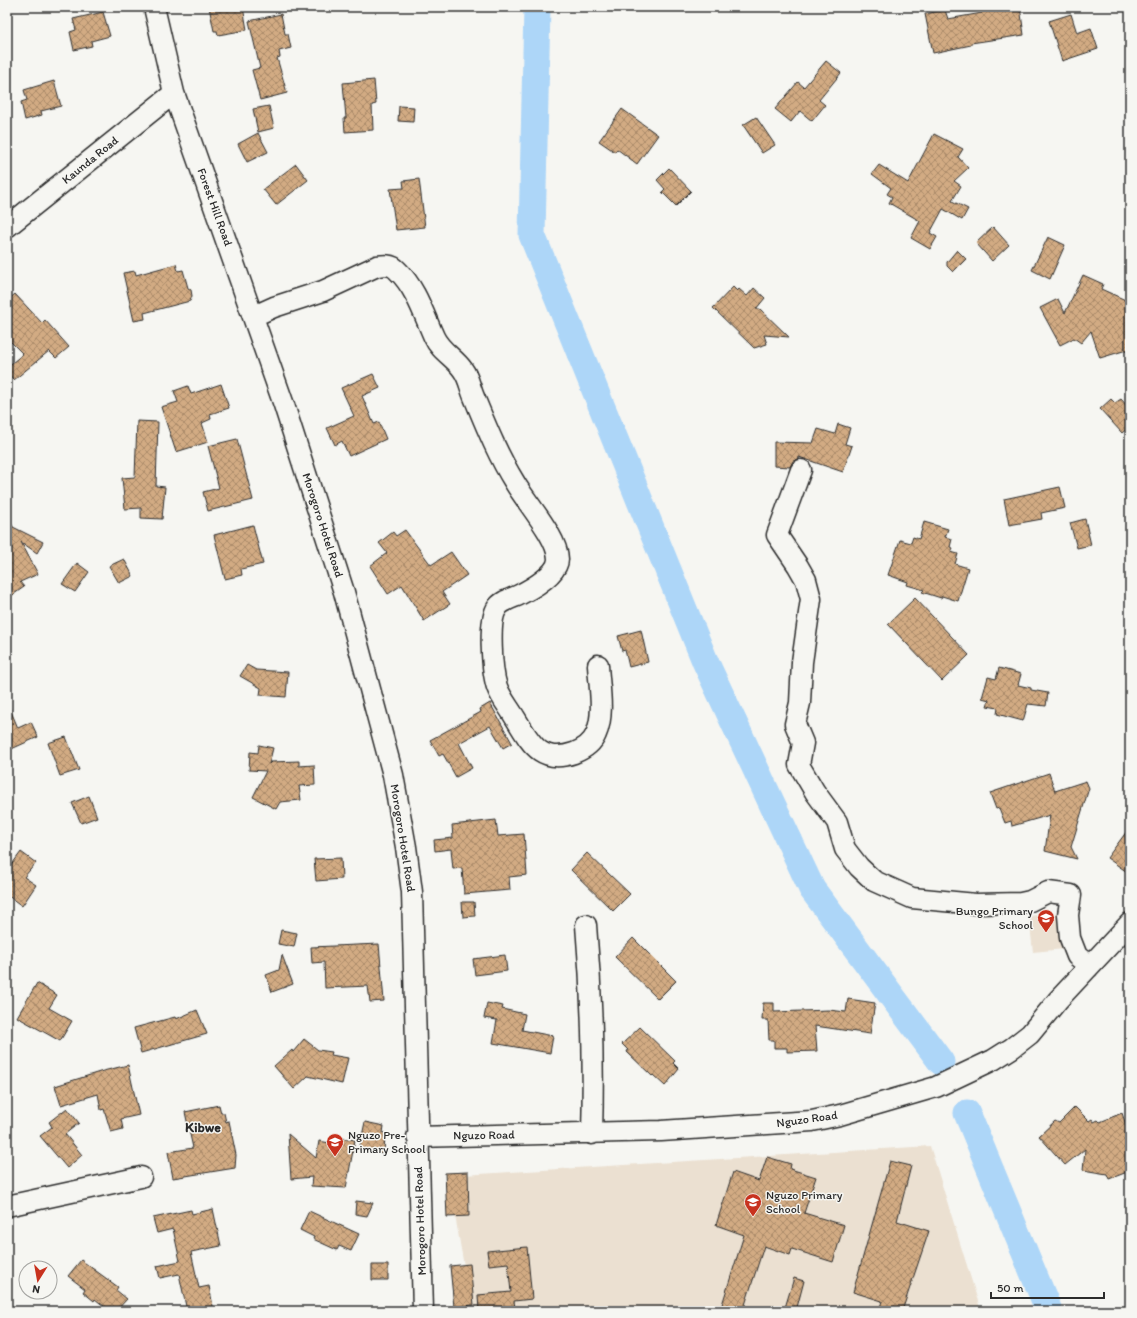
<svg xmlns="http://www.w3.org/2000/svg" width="1137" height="1318" viewBox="0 0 1137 1318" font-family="Itim,sans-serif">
	<defs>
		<pattern id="building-cross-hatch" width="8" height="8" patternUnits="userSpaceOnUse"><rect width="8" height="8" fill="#d2ab83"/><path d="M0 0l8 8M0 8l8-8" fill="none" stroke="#ab8b6b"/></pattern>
	</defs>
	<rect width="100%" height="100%" fill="#f6f6f2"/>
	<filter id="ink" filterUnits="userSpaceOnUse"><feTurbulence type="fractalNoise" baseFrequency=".025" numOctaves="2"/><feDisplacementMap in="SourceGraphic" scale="8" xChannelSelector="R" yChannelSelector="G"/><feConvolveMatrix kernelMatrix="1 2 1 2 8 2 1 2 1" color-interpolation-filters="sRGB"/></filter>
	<g filter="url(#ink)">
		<!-- built -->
		<path fill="#ebe0d1" d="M1060,913L1064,949L1033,952L1029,916Z
			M930,1146L981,1311H472L448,1176Z"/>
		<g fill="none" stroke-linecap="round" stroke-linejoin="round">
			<!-- river -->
			<path stroke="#add6f8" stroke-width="27" d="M537,7L532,235L705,661L812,889L941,1062
				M967,1113L1049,1311"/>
		</g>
		<!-- building -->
		<path fill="url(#building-cross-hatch)" stroke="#2b2b2b" d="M209,7H243L247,30L218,35L217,31H214Z
			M981,7H1020L1024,35L971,43V45L933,53L925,14L945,10L948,19L982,13Z
			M103,12L110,36L91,41L92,46L74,50L70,32L76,30L73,19Z
			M281,14L285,34H288L291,48L279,51L280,57L277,58L287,93L260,100L252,70L260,68L249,21Z
			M1071,14L1077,33L1091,28L1098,49L1062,61L1049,21Z
			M826,61L841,73L819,100L825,105L812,121L800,111L791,122L775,109L798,82L804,87Z
			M374,80L376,104L372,105L373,130L345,132L344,118H346L343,83Z
			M54,81L61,106L41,111L42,115L25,120L21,102L27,100L24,90Z
			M269,106L274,128L258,132L253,109Z
			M399,106L414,107L413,122L398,121Z
			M622,109L658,135L637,164L617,149L615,152L599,141Z
			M756,117L775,145L762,153L743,125Z
			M258,133L268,152L247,162L238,144Z
			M934,134L963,149L958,157L968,168L954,181L961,186L952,201L968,209L962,220L943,209L930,233L937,237L930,249L911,238L920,221L889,203L892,197L887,194L891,188L872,174L879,165L908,183Z
			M296,164L308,180L276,205L263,189Z
			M669,168L691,191L676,206L662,192L665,189L657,180Z
			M419,179L425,227L396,230L390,189L404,188L403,181Z
			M993,227L1009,245L992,261L976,243Z
			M1048,237L1065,245L1050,279L1032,270Z
			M957,250L966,259L953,272L947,266V262Z
			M176,264L178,271L183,270L188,288L191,290L192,296L190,301L144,313L145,319L134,321L123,273L135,271L136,275Z
			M1083,275L1103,284L1101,289L1130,302V349L1100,358L1091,331L1081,343L1074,338L1060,345L1040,308L1058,299L1065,313Z
			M733,287L737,291L739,289L747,296L754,288L765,298L756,309H760L789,337L764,335L767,344L754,348L713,308Z
			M15,294L42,323L45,320L69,347L56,358L49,351L14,380L7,372V367L23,354L7,338V301Z
			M373,374L380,388L362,396L374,424L379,422L386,439L349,456L342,441L335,445L327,428L354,416L341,388Z
			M221,384L229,408L210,414L211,419L202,423L208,442L176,452L161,407L178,402L174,391L188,386L191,394Z
			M1111,399L1115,403L1121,399L1130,409V426L1122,433L1100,409Z
			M137,421L158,422L156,486L165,487L162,519L141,518V508L125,509L122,478L135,477Z
			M838,424L850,428L845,444L852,446L843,472L799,457V459L793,461L790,467L774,466V442L813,443L818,429L835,434Z
			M237,439L253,500L208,511L203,492L219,488L208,446Z
			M1060,487L1065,508L1041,513L1042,519L1009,525L1004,499Z
			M7,515L13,527L43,542L37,553L21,542L38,574L20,582L24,587L7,599Z
			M1085,519L1091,545L1077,548L1070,523Z
			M924,522L948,529L945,537L952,539L950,547L953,548L951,552L958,554L955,564L968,568L958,601L942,596L941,598L922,592L924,590L907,585L908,582L888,575L900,540L911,543L913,537L919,539Z
			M253,525L263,564L241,569L242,575L225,579L214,535Z
			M405,530L431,565L451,552L467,575L442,592L450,604L424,621L402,585L388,594L370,566L387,553L379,543L393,532L396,536Z
			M124,559L133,576L119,583L109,566Z
			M77,563L89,572L75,592L62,584Z
			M915,598L969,655L942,681L888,624Z
			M641,630L648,662L629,667L625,650L622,651L618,636Z
			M247,665L256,670L288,672L286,697L260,695L261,688L240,676Z
			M999,668L1021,674L1018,685L1031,688V690L1048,693L1046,706L1028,704L1023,721L997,714L998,708L987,706L989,700L982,698L988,677L996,679Z
			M7,702L18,728L31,722L38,737L7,751Z
			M490,703L512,743L503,748L490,726L459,743L472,768L456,777L443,754L439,756L430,740L481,712L480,709Z
			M66,737L79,770L60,776L48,743Z
			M259,745L273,748L269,764L271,762L299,761V766L314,765L315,785L299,786L301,800L280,802L276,809L253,797L266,771L249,770L250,752L258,753Z
			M1049,773L1055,791L1086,781L1089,788L1071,847L1077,859L1045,851L1050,815L1012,826L1011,821L1005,823L999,808L996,809L990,793Z
			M89,796L97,817L81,823L72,803Z
			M496,820L498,836L524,834L527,875L509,877L510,890L464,894L462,868L453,869L451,849L435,851L434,840L453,838L452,825Z
			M1130,827V874L1107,858Z
			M21,852L36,863L24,877L36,885L22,906L7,895V871Z
			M587,853L630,894L613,911L571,870Z
			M341,858L342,879L316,881L314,859Z
			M462,902H474L475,916L463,917Z
			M281,930L297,933L294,947L278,944Z
			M633,938L676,981L658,999L615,957Z
			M379,944L384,1001L370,1002L368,986L325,988L324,962L312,963L311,947Z
			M282,955L293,984L272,992L266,975L279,970Z
			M505,955L507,971L475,975L473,959Z
			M37,983L57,995L49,1008L72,1021L60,1041L17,1017Z
			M848,999L875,1003L870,1034L815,1026L817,1051L787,1052V1048H774V1040H769L768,1020H762L763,1003H774V1012L829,1010L846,1012Z
			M487,1003L503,1006L502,1009L525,1014L522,1030L553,1036L550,1053L493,1043L497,1020L484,1018Z
			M197,1010L207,1034L141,1053L134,1028L175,1017L176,1019Z
			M640,1027L675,1061L673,1063L679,1069L665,1086L653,1075L652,1076L627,1052L628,1050L622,1044Z
			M304,1039L318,1050L332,1052L331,1055L348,1058L342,1084L308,1076L294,1089L274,1066L292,1050L293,1052Z
			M128,1065L139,1115L121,1119L123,1129L111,1132L104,1109L101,1110L98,1094L61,1105L55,1086L103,1071Z
			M219,1105L221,1113H224L226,1122L229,1121L236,1155L235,1168L173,1178L168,1152L193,1148L185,1112Z
			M1075,1107L1089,1121L1092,1119L1094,1122L1098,1120L1100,1122L1122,1113L1130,1137V1171L1109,1179L1107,1174L1083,1170L1085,1149L1065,1165L1039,1136L1055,1121L1059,1123Z
			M67,1108L79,1123L65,1134L82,1155L67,1168L40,1136L52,1127L49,1122Z
			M365,1122L384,1126L383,1133H385L384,1154L359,1150Z
			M288,1134L316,1158L319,1141L340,1145L341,1138L355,1140L346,1188L311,1186L312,1177L291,1179Z
			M767,1157L791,1164L790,1169L816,1177L804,1213L844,1225L833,1262L792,1249L790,1255L764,1246L743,1311H720L744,1235L716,1225L733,1172L759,1181Z
			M890,1161L911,1166L897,1221L929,1231L902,1311H879L882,1301L853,1292Z
			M468,1172L469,1216L447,1217L445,1173Z
			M356,1201L373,1203L367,1216L355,1214Z
			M213,1209L221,1246L191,1252L199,1288L209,1286L214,1311H187L179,1274L160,1278L157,1266L180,1261L173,1229L157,1233L153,1218L191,1210L192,1214Z
			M309,1211L359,1234L351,1251L339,1246L337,1250L313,1239L314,1237L300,1230Z
			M527,1247L532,1299L514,1301L515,1308L479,1311L478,1295L511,1292L508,1263L489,1265L487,1251Z
			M81,1260L118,1287L116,1290L127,1299L116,1311H110L95,1299L94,1301L83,1292L85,1289L68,1276Z
			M470,1264L474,1305L454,1307L450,1266Z
			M372,1265H388V1280H372Z
			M794,1278L804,1281L796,1311H784Z"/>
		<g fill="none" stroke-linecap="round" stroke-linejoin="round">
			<!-- minor casing -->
			<g stroke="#2b2b2b" stroke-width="23">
				<path id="minor" d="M154,7L174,93L284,405L344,592L393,775L406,847L412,892L423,1311
					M7,227L174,93
					M254,316L274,307L323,291L377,266C384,265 392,264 397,270C416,288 424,315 434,337C440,351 455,358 463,370C469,378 470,388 474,397C486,426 498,456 515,483C526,502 558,538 558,559C558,574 531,589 519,595C513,598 501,601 497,608C488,621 492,672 497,687C501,698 508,706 514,716C530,741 539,765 574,753C584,749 592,744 596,734C605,714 599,686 598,665
					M801,470L777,535L798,566L806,580L811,599L802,662L800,703L795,724L803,743L799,765L815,792L837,822L845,849L859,867L874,881L912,898L976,904L1021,903L1030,901L1048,892L1071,895L1068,915L1070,938L1077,956L1086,963L1088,968
					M586,925C592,994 594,1063 592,1134
					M417,1137L661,1131L812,1121L840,1115L936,1087L993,1060L1012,1048L1030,1034L1058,1000L1130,923
					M7,1206L141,1177"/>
			</g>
			<!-- minor -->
			<use href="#minor" stroke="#f6f6f2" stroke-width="20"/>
		</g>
	</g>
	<!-- icons -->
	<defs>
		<g id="school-pin" transform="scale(0.9)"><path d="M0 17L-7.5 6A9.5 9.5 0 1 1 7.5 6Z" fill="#c8321e" stroke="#f6f6f2"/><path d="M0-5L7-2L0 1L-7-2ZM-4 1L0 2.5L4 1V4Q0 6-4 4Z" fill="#fff"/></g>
	</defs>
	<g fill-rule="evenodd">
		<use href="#school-pin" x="1046" y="918"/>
		<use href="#school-pin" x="335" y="1142"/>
		<use href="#school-pin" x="753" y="1202"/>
	</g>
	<g text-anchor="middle" stroke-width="3" stroke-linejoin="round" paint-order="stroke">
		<!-- street labels -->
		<g font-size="12" fill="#2b2b2b" stroke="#f6f6f2">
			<text transform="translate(90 160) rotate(-39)" y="4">Kaunda Road</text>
			<text transform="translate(215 207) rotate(70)" y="4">Forest Hill Road</text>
			<text transform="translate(323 525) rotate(72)" y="4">Morogoro Hotel Road</text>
			<text transform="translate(403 838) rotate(81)" y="4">Morogoro Hotel Road</text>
			<text transform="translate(807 1119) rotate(-8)" y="4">Nguzo Road</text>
			<text transform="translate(484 1135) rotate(-1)" y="4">Nguzo Road</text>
			<text transform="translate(420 1221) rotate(-92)" y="4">Morogoro Hotel Road</text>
		</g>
		<!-- poi labels -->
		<g font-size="12" fill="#2b2b2b" stroke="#f6f6f2" text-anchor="start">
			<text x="1033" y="915" text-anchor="end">Bungo Primary<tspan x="1033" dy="14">School</tspan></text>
			<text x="348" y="1139">Nguzo Pre-<tspan x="348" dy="14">Primary School</tspan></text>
			<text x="766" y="1199">Nguzo Primary<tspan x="766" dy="14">School</tspan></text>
		</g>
		<!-- quarter labels -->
		<g font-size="14" font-weight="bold" fill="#2b2b2b" stroke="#f6f6f2">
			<text x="203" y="1132">Kibwe</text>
		</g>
	</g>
	<!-- margin -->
	<rect width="1137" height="1318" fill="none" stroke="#f6f6f2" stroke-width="24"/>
	<rect x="12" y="12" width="1113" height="1294" fill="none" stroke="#2b2b2b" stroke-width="1.5" filter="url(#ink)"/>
	<!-- north arrow -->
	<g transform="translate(38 1280) rotate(191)"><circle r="19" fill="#f6f6f2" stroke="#a5a5a2"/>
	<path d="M0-3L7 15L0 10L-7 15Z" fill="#c8321e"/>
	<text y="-6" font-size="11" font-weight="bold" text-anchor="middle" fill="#2b2b2b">N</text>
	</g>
	<!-- scale -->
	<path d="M991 1292v6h113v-6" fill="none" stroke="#2b2b2b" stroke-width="2"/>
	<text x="997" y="1292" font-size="12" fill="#2b2b2b" stroke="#f6f6f2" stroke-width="3" paint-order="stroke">50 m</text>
</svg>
